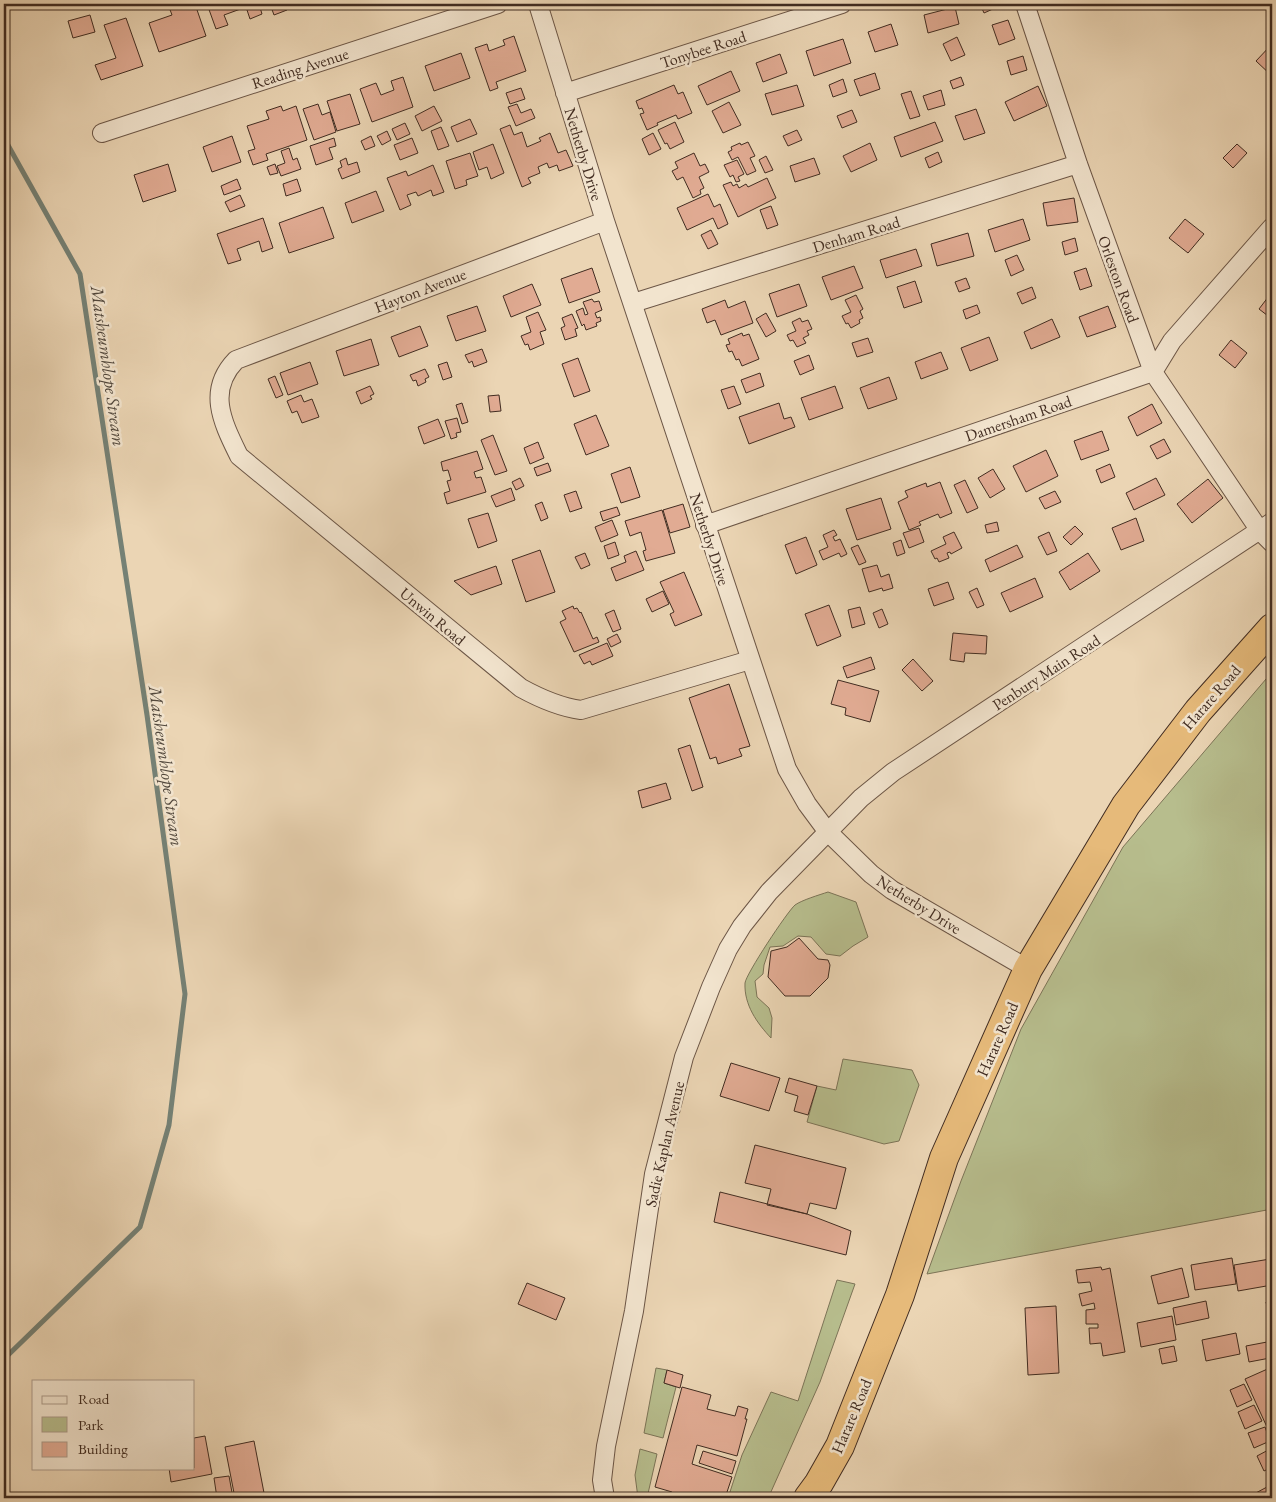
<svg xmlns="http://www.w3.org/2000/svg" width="1276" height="1502" viewBox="0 0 1276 1502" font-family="'EB Garamond',serif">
	<rect width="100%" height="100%" fill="#ebd5b4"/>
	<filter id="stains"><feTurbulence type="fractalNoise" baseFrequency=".004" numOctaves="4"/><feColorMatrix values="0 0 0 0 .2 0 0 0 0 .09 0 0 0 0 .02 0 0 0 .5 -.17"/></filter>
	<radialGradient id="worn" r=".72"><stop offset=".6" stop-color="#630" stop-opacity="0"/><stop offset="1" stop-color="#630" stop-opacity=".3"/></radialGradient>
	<!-- green -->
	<path fill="#b7bd8d" stroke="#7c7457" d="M1272,672V1209L927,1274L961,1181L1021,1029L1123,847Z
		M828,892L856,902L868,937L853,946L840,956L826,954L811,937L798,936L783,946L770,947L764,965L763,974L755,981L757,997L769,1008L772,1018L771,1038C757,1023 744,1005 745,983C746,974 787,912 795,905C802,900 819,895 828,892Z
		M843,1059L912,1070L919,1085L899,1141L884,1144L807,1122L817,1086L836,1090Z
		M837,1280L855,1284L820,1382L770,1494L765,1498H728L742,1455L771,1392L798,1401Z
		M656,1368L667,1370L664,1383L676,1387L663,1438L644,1433Z
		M640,1449L657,1454L647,1498H638L635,1475Z"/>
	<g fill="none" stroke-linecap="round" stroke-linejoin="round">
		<!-- stream -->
		<path stroke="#758175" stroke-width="5" d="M4,138L80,274L147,715L185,994L169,1125L140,1227L4,1359"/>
	</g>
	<!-- building -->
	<path fill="#e1ab93" stroke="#412c21" d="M178,4H195L206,36L159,52L149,23L172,15L169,7Z
		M207,4H259L262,14L250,19L246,7L224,15L228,25L216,29Z
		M270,4H285L287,10L274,15Z
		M980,4H1004L984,13Z
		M955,7L959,24L928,33L924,15Z
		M90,15L95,32L73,38L68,21Z
		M126,18L143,66L101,80L95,65L116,58L104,25Z
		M1008,20L1015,39L999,45L992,25Z
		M891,24L898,45L875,52L868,32Z
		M514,36L526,71L496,82L498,88L490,91L475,48L487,44L489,51L505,45L503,40Z
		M957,37L965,55L951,61L943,44Z
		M843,39L851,63L814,76L806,51Z
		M1272,44V76L1256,61Z
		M461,53L470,78L434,91L425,66Z
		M780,54L787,73L763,82L756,63Z
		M1023,56L1027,70L1011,75L1007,61Z
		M731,71L740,91L707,105L698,86Z
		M875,73L880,89L860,96L854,80Z
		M403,77L413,107L372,122L360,89L376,83L381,95L394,90L391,81Z
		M961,77L964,85L953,89L950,81Z
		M843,79L847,92L833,97L829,85Z
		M674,85L678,94L683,92L692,113L678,119L676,115L657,123L658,125L647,130L640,114L644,113L642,108L639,109L636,101Z
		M797,85L804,106L772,115L765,94Z
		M1038,86L1047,106L1014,121L1005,102Z
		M521,88L525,99L510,104L506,93Z
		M941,90L945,105L928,110L923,96Z
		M911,91L920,116L910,119L901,94Z
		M350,94L360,124L337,131L327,101Z
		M729,102L741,125L723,133L712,111Z
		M318,104L322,115L330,112L336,132L314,140L303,109Z
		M517,104L521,113L531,109L535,118L516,126L508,107Z
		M281,106L283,111L296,106L307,140L266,154L268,160L253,165L248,151L255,149L247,126L269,119L266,111Z
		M434,106L442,121L422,131L415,116Z
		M976,109L985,133L964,140L955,116Z
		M852,110L857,122L842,128L837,116Z
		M470,119L477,134L457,142L451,127Z
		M675,122L684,142L670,149L667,143L665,144L658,130Z
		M935,122L943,141L901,157L894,137Z
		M405,123L410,134L397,140L392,129Z
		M510,125L514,135L522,132L527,147L541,141L539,138L550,133L558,153L566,150L573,166L559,171L557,165L549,168L547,163L538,167L540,173L528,178L531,183L522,187L500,129Z
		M441,127L449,146L438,150L431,131Z
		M797,130L802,140L788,146L783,136Z
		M387,131L391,140L382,145L377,136Z
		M653,133L661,149L649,155L642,139Z
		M232,136L241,162L212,172L203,147Z
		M371,136L375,146L365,150L361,141Z
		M334,138L336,146L329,148L333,159L316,165L310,146Z
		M412,138L418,153L400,160L394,145Z
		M748,142L755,156L750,158L756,171L747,175L738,157L732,160L728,152L732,150L731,147L740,143L741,145Z
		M870,143L877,160L851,172L843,156Z
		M493,144L504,173L491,179L487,167L479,170L473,152Z
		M1237,144L1247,153L1233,168L1223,158Z
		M289,148L293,160L297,158L301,169L281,176L277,166L285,163L281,151Z
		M938,152L942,162L929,168L925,158Z
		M470,153L478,176L466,180L467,185L455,189L446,161Z
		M694,153L700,166L705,164L709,172L699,177L704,188L700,190L701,194L693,198L683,177L677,180L672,171L678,168L675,162Z
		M766,156L773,170L765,173L759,160Z
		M346,158L348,165L357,162L360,172L342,179L338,169L342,167L340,161Z
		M814,158L820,174L795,182L790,166Z
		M737,160L744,174L738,177L740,181L736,182L733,175L730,177L724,165Z
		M168,164L176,191L143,202L134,175Z
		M275,164L278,173L270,175L267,167Z
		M433,165L444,192L433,196L431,190L418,196L416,192L407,195L411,205L400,210L387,178L406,171L408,176Z
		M767,178L776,198L738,217L723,185L731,182L733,186L737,184L739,188L746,184L748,187Z
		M237,179L241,189L224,195L221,186Z
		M297,179L301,191L286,196L283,184Z
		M376,191L384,211L352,223L345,203Z
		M708,194L714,207L720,204L728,224L718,229L713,218L687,230L677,208Z
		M240,195L245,206L230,212L225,202Z
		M1074,198L1078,222L1047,226L1043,203Z
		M771,206L778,225L767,229L760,210Z
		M323,207L334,238L289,253L279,223Z
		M263,218L273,248L262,252L259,241L237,249L241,260L228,264L217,234Z
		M1023,219L1030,240L995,252L988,230Z
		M1185,219L1204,234L1188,253L1169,238Z
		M711,230L718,244L708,249L701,235Z
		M968,233L974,256L937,266L931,244Z
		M1075,238L1078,251L1065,255L1062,242Z
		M916,249L922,266L886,278L880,260Z
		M1017,255L1024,270L1011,276L1005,260Z
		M854,266L863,288L831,300L822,277Z
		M592,268L600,292L569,303L561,279Z
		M1086,268L1092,286L1080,290L1074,272Z
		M966,278L970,288L959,292L955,282Z
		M915,281L922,302L904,308L897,287Z
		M532,284L541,305L511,317L503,296Z
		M799,284L807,306L777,317L769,294Z
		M1032,287L1036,298L1022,304L1017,293Z
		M1272,292V319L1259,309Z
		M856,295L863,309L860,311L863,318L859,320L860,323L851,328L848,323L846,324L842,316L851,312L845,300Z
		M592,299L594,302L599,301L602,310L595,313L597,318L600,317L601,321L596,323L597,326L586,330L584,324L582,326L576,311L583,308L585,315L588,314L583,302Z
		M725,300L728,308L745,301L753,323L721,335L715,320L707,323L702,309Z
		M977,305L980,313L966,319L963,310Z
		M477,306L486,331L456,341L447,316Z
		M1108,306L1116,327L1087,337L1079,317Z
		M538,312L546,330L540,332L544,344L530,350L528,344L525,345L521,336L531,332L526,317Z
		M766,313L776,331L766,337L756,319Z
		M572,314L578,328L575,329L577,336L565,340L561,328L565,326L562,318Z
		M800,318L802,322L808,320L812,329L807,331L809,335L803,338L806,343L797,347L793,340L790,341L787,335L796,331L792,322Z
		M1052,319L1060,337L1031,349L1024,332Z
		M420,326L428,346L399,357L391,337Z
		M742,333L743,336L749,334L759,359L742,366L739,359L736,360L732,351L729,352L726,345L730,344L728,339Z
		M989,337L998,360L970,371L961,348Z
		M868,338L873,352L857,357L852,343Z
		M371,339L379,365L344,376L336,351Z
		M1231,340L1247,353L1235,368L1219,355Z
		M482,349L487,362L474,367L472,361L469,363L465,355Z
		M941,352L948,369L921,379L915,362Z
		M809,355L814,369L800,375L794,361Z
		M578,358L590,391L574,397L562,364Z
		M310,362L318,384L288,395L280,373Z
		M447,362L452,377L443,380L438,365Z
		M425,369L429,377L425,379L426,382L418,386L416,380L413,381L410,375Z
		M760,373L764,386L746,393L741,380Z
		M275,376L283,395L276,398L268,379Z
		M889,377L897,399L868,409L860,388Z
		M370,386L374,394L370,396L372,399L361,404L356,392Z
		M734,386L741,404L728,409L721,390Z
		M835,386L843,408L809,420L801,398Z
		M301,395L304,402L312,399L319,417L302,423L297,411L292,413L287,401Z
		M499,395L501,411L490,412L488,396Z
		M462,403L468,422L462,424L456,405Z
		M779,403L784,419L791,417L795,427L749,444L739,417Z
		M1152,404L1162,423L1137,436L1128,417Z
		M596,415L609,446L586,455L574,424Z
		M457,418L461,432L456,433L457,437L451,439L445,421Z
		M438,419L445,436L424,444L418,427Z
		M1102,431L1109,450L1081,460L1074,441Z
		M493,435L507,471L495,475L481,440Z
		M1164,439L1171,452L1157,459L1150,446Z
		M538,442L544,458L530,464L524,448Z
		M1046,450L1058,476L1026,492L1013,466Z
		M477,451L483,469L474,472L476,478L481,477L486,492L447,504L444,493L450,491L447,481L451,480L448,470L443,471L441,462Z
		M548,463L551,471L537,476L534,468Z
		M1110,464L1115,477L1101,483L1096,470Z
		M630,467L640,497L621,503L611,474Z
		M993,469L1005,489L990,498L978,478Z
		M520,478L524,486L516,490L512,482Z
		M1156,478L1165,495L1134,510L1126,493Z
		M1208,479L1223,498L1192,523L1177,504Z
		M965,480L978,508L967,513L954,485Z
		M940,482L952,513L940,518L938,514L919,522L921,525L909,530L898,502L908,497L905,491L926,483L927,487Z
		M511,488L515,500L496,507L491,496Z
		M576,491L582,508L570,512L564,495Z
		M1055,491L1061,502L1045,509L1039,498Z
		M881,498L891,529L857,540L846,509Z
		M542,502L548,518L541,521L535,505Z
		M683,504L690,527L670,533L663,510Z
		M617,507L620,515L603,521L600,512Z
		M662,510L675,553L646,561L643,551L646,550L641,532L630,536L625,521Z
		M488,513L497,541L478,548L468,519Z
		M1136,518L1144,541L1121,550L1112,528Z
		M612,520L618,535L601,542L595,527Z
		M997,522L999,531L987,533L985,525Z
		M1075,526L1083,534L1071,545L1063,537Z
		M919,528L924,542L909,548L903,533Z
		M834,530L837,535L833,537L835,541L840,539L847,554L841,557L839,553L823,560L819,551L828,547L823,535Z
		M954,532L962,548L951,554L950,552L947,553L949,558L939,562L937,558L935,559L931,551L946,544L943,537Z
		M1049,532L1057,551L1047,555L1038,537Z
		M806,537L817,565L796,574L785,545Z
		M901,540L905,553L897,556L893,543Z
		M615,542L619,555L608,559L604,546Z
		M858,545L866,562L859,565L851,548Z
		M1017,545L1023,557L990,572L985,560Z
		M540,550L555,592L526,602L512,560Z
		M636,551L644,570L616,581L611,568L626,562L624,556Z
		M585,553L590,565L581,569L575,557Z
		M1088,553L1100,571L1070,590L1059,572Z
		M877,565L881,577L889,574L893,588L883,591L882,588L869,592L862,569Z
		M496,566L502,584L471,595L454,581Z
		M684,572L702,615L675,626L670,614L674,612L660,582Z
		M1035,578L1043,597L1010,612L1001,593Z
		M948,582L954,599L934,606L928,589Z
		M977,588L984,605L977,608L969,592Z
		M663,591L669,604L652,612L646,599Z
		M829,605L841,636L817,646L805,614Z
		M573,606L574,609L577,608L580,613L581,612L593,639L597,637L599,642L574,652L560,622L566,619L562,611Z
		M860,607L865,624L852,628L848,610Z
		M882,609L888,624L879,628L873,613Z
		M614,610L621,629L613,632L605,614Z
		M953,633L987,636L986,654L965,653L964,662L950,660Z
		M617,634L621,642L611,647L607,639Z
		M607,643L613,656L592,665L590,661L584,664L579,655Z
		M871,657L875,669L847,678L843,667Z
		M913,659L933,681L922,691L902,670Z
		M838,680L879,691L870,722L845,715L846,708L831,704Z
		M729,684L750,746L739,749L742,756L718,764L716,757L710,759L689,698Z
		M690,745L703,787L692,791L678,749Z
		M666,783L671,799L642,808L638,791Z
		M799,938L818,959L828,960L830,965L828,978L810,996H785L768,977L771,951L787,947Z
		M731,1063L780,1078L769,1111L720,1096Z
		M789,1078L817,1086L808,1115L794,1111L798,1096L785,1092Z
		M755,1145L846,1168L836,1209L810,1203L807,1214L767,1205L771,1189L745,1183Z
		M720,1192L807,1214L851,1231L846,1255L714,1222Z
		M1232,1258L1236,1284L1195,1290L1191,1265Z
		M1270,1259L1272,1285L1238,1291L1234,1265Z
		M1101,1267L1102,1270L1110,1268L1125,1352L1103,1356L1101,1343L1090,1344L1089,1328H1098V1324H1086V1310L1095,1309L1094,1303L1082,1306L1079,1294L1092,1291L1090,1282L1078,1283L1076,1270Z
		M1182,1268L1189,1297L1158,1304L1151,1276Z
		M527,1283L565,1298L556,1320L518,1304Z
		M1206,1301L1209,1318L1176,1325L1173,1308Z
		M1272,1301V1327L1266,1302Z
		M1056,1306L1059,1373L1028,1375L1025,1308Z
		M1172,1316L1176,1340L1141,1347L1137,1323Z
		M1236,1333L1240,1354L1206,1361L1202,1340Z
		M1267,1342L1270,1358L1249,1362L1246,1346Z
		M1174,1346L1177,1361L1162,1364L1159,1349Z
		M1272,1367V1438L1245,1379Z
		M667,1370L683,1375L680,1388L664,1383Z
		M1244,1384L1252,1400L1237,1407L1230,1390Z
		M682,1387L711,1395L707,1409L735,1416L738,1406L748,1409L745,1419H747L737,1456L697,1445L692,1464L732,1477L725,1498H684L672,1494V1492L655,1487Z
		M1254,1405L1262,1421L1245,1429L1238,1412Z
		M1265,1427L1270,1441L1254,1448L1248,1433Z
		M205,1436L212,1474L171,1482L169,1468H194V1438Z
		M254,1441L265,1498H235L225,1447Z
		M1272,1448V1467L1264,1471L1257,1456Z
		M703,1451L736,1461L732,1474L699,1463Z
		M229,1476L233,1498H217L214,1478Z
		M1267,1487L1272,1498H1253L1252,1495Z"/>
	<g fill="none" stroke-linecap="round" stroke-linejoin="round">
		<!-- street casing -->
		<g stroke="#6c5646" stroke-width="20">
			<path id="street" d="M538,4L605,221L787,769L807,804L827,831L871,874L892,890L1028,969
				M1025,4L1078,164L1153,372L1260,531L1272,543
				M565,93L842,4
				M102,133L498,4
				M605,221L236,360C206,391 223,423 239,456L521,688C541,699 559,707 581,710L750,660
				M633,303L1078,164
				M705,525L1153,372L1172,341L1272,227
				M605,1498L602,1480L606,1446L634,1311L654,1174L684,1057L711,987L728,949L742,926L769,892L861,798L893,772L1272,522"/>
		</g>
		<!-- highway casing -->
		<g stroke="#412c21" stroke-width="30">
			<path id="highway" d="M808,1498L819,1483L840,1446L900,1295L944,1158L1028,969L1126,805L1198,711L1272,628"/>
		</g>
		<!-- street -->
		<use href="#street" stroke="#f2e4ce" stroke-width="18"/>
		<!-- highway -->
		<use href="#highway" stroke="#e6ba7a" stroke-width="28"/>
	</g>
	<g text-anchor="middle" stroke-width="5" stroke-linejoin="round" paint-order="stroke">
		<!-- street labels -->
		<g font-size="16" fill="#412c21" stroke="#f2e4ce">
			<text transform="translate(703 49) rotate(-18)" y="6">Tonybee Road</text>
			<text transform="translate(300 68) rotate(-18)" y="6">Reading Avenue</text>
			<text transform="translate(584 154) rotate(73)" y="6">Netherby Drive</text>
			<text transform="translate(856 234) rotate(-17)" y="6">Denham Road</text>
			<text transform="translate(1119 279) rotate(70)" y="6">Orleston Road</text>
			<text transform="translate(420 290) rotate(-21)" y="6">Hayton Avenue</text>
			<text transform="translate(1018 418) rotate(-19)" y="6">Damersham Road</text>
			<text transform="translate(710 539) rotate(72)" y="6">Netherby Drive</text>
			<text transform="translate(433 616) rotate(40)" y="6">Unwin Road</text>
			<text transform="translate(1046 672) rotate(-33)" y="6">Penbury Main Road</text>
			<text transform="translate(1211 697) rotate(-49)" y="6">Harare Road</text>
			<text transform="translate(919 904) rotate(32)" y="6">Netherby Drive</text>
			<text transform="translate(997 1039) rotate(-66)" y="6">Harare Road</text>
			<text transform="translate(664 1144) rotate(-77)" y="6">Sadie Kaplan Avenue</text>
			<text transform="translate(851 1416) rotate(-67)" y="6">Harare Road</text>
		</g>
		<!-- water labels -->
		<g font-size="18" font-style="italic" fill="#52483d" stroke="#f2e4ce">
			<text transform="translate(108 366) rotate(82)" y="6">Matsheumhlope Stream</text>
			<text transform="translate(166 766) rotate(82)" y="6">Matsheumhlope Stream</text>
		</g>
	</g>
	<!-- margin -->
	<rect width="1276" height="1502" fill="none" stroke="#ebd5b4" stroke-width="20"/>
	<rect x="5" y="5" width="1266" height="1492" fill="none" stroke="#412c21" stroke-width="2.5"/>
	<rect x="10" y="10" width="1256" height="1482" fill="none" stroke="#412c21"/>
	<!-- legend -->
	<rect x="32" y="1380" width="162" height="90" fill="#f2e4ce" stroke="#ab9a89"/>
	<rect x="42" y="1396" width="25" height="8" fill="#f2e4ce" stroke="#ab9a89"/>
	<text x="78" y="1404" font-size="15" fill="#412c21">Road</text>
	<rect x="42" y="1417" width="25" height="15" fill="#b7bd8d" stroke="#ab9a89"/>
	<text x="78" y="1430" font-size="15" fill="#412c21">Park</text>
	<rect x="42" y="1442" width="25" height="15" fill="#e1ab93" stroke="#ab9a89"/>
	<text x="78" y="1454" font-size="15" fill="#412c21">Building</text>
	<rect width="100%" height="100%" filter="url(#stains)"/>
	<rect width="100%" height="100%" fill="url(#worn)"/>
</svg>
